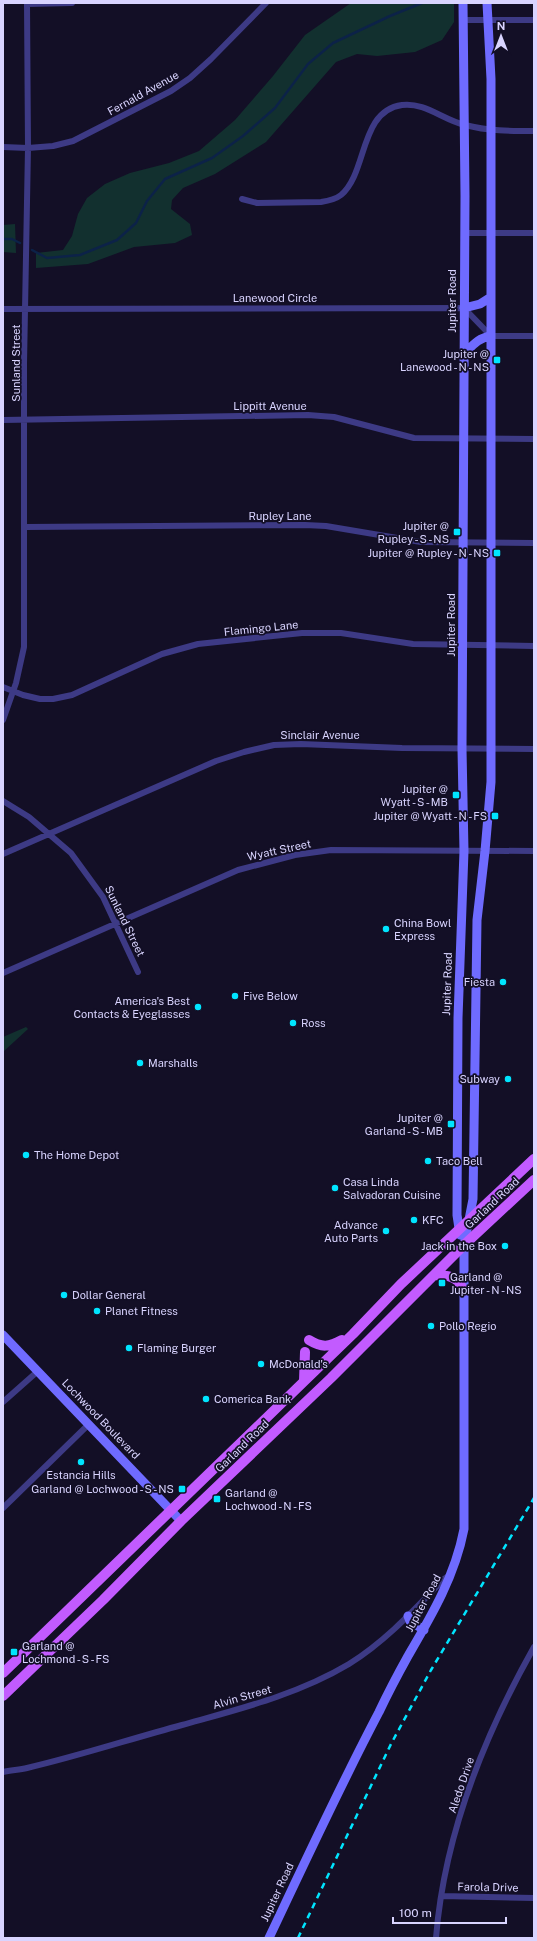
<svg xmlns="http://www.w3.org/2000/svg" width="537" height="1941" viewBox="0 0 537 1941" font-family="'Public Sans',sans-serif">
	<rect width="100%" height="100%" fill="#130f26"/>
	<!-- green -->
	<path fill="#12302f" d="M351,3H454V22L442,40L415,52L377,56L357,54L336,62L266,142L215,174L183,188L172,200L171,209L190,224L192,235L175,243L134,247L88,264L36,268V253L63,250L72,236L78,214L87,198L105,184L130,173L169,163L199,151L235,120L273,76L305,35Z
		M15,224L16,253L3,252V225Z
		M26,1027L28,1029L3,1052V1037Z"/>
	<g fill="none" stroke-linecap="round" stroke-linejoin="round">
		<!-- stream -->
		<path stroke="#0c2248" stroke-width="2.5" d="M3,239H12L20,243
			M32,250L47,258L80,255L117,240L136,223L147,201L165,179L212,158L243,136L275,108L308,64L333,43L390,16L422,3"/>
		<!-- street -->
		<path stroke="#3d3a85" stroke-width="6" d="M27,4L72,3
			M463,20H534
			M3,147L28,148L53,146L73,141L171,91L190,78L211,59L266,3
			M242,199L257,203L321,202C328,201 336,199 341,195C368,172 359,111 402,105C425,102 443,120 465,125C488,131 510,131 534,131
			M464,233H534
			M3,309L464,308L491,336H534
			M3,420L308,415L334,417L414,438L534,439
			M25,527L305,525L326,526L421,542L534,543
			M3,687L23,695L40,699H53L72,695L162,654L198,644L302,633H341L413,644L534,646
			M3,720L16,683L24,647V364L28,148L27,3
			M3,801L29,817L71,853L103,897L138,972
			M3,854L216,761L244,752L274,745L301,744L402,748L534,749
			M3,973L238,870L295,855L331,850L534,851
			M3,1402L38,1371
			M3,1508L89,1424
			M3,1772C11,1770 19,1770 27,1768C79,1756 130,1739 182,1725C239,1709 297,1695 349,1664C386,1641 414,1610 444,1579L450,1575
			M442,1896L534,1898
			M436,1938C444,1836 484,1736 534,1647"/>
		<!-- secondary -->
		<path stroke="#6f6bff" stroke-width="9" d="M464,308L480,304L491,297
			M464,354C473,345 478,338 491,336
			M460,1235L457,1215L458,1018L464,851L462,749L465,196L463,3
			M3,1335L181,1521
			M408,1616L410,1621L424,1630
			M269,1938C305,1862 340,1786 379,1712C388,1693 398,1674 408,1656C432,1615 455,1576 464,1529V1245L473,1199L477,920L485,851L491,782V79L487,3"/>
		<!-- primary -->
		<path stroke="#c25bff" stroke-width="10" d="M434,1275C447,1275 459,1276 463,1291
			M309,1340C322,1348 329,1347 342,1340
			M304,1381L305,1352
			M3,1673L353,1334L401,1284L534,1159
			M3,1696L103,1600L181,1521L331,1378L464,1245L534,1180"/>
		<!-- rail -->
		<path stroke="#00e5ff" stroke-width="2.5" stroke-dasharray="6 5" stroke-linecap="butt" d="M298,1938L391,1744L431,1670L534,1498"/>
	</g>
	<!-- markers -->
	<g fill="#00e5ff" stroke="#130f26" stroke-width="1.5">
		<rect x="493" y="356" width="8" height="8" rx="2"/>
		<rect x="453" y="528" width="8" height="8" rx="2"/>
		<rect x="493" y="549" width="8" height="8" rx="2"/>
		<rect x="452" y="791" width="8" height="8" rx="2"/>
		<rect x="491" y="812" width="8" height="8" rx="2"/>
		<circle cx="386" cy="929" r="4"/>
		<circle cx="503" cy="982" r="4"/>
		<circle cx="235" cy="996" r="4"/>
		<circle cx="198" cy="1007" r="4"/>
		<circle cx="293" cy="1023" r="4"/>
		<circle cx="140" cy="1063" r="4"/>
		<circle cx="508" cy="1079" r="4"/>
		<rect x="447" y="1120" width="8" height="8" rx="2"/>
		<circle cx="26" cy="1155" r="4"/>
		<circle cx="428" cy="1161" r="4"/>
		<circle cx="335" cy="1188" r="4"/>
		<circle cx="414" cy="1220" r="4"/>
		<circle cx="386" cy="1231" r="4"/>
		<circle cx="505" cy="1246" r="4"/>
		<rect x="438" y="1279" width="8" height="8" rx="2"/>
		<circle cx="64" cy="1295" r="4"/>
		<circle cx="97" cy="1311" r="4"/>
		<circle cx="431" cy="1326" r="4"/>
		<circle cx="129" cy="1348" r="4"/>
		<circle cx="261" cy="1364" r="4"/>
		<circle cx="206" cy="1399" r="4"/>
		<circle cx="81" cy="1462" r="4"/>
		<rect x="178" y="1485" width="8" height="8" rx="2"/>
		<rect x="213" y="1495" width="8" height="8" rx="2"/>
		<rect x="10" y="1648" width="8" height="8" rx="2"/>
	</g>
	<g text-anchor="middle" stroke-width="3.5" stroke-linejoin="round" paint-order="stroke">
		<!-- street labels -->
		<g font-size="11" fill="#d9d4ff" stroke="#130f26">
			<text transform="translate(143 93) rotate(-29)" y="4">Fernald Avenue</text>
			<text x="275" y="302">Lanewood Circle</text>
			<text transform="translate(452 301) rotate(-90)" y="4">Jupiter Road</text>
			<text transform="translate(16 363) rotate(-90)" y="4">Sunland Street</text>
			<text x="270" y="410">Lippitt Avenue</text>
			<text x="280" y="520">Rupley Lane</text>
			<text transform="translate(451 625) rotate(-90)" y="4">Jupiter Road</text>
			<text transform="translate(261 628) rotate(-6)" y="4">Flamingo Lane</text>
			<text x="320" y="739">Sinclair Avenue</text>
			<text transform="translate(279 850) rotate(-12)" y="4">Wyatt Street</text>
			<text transform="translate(125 921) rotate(64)" y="4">Sunland Street</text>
			<text transform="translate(447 984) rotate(-88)" y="4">Jupiter Road</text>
			<text transform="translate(492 1203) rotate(-43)" y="4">Garland Road</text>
			<text transform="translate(101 1419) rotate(46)" y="4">Lochwood Boulevard</text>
			<text transform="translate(242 1446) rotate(-44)" y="4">Garland Road</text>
			<text transform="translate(423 1603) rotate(-62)" y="4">Jupiter Road</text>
			<text transform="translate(242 1697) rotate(-16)" y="4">Alvin Street</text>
			<text transform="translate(461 1785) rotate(-71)" y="4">Aledo Drive</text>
			<text transform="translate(488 1887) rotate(1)" y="4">Farola Drive</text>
			<text transform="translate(277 1892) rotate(-65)" y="4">Jupiter Road</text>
		</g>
		<!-- poi labels -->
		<g font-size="11" fill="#d9d4ff" stroke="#130f26" text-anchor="start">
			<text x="489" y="358" text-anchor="end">Jupiter @<tspan x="489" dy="13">Lanewood - N - NS</tspan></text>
			<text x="449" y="530" text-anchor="end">Jupiter @<tspan x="449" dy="13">Rupley - S - NS</tspan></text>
			<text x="489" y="557" text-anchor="end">Jupiter @ Rupley - N - NS</text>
			<text x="448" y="793" text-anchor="end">Jupiter @<tspan x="448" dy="13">Wyatt - S - MB</tspan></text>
			<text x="487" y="820" text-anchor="end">Jupiter @ Wyatt - N - FS</text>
			<text x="394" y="927">China Bowl<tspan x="394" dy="13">Express</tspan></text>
			<text x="495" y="986" text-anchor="end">Fiesta</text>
			<text x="243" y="1000">Five Below</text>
			<text x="190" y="1005" text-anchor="end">America's Best<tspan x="190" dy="13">Contacts &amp; Eyeglasses</tspan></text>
			<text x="301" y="1027">Ross</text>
			<text x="148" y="1067">Marshalls</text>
			<text x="500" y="1083" text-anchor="end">Subway</text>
			<text x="443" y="1122" text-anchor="end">Jupiter @<tspan x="443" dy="13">Garland - S - MB</tspan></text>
			<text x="34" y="1159">The Home Depot</text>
			<text x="436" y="1165">Taco Bell</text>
			<text x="343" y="1186">Casa Linda<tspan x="343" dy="13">Salvadoran Cuisine</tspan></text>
			<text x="422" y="1224">KFC</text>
			<text x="378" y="1229" text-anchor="end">Advance<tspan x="378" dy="13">Auto Parts</tspan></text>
			<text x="497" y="1250" text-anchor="end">Jack in the Box</text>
			<text x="450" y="1281">Garland @<tspan x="450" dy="13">Jupiter - N - NS</tspan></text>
			<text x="72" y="1299">Dollar General</text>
			<text x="105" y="1315">Planet Fitness</text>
			<text x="439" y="1330">Pollo Regio</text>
			<text x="137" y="1352">Flaming Burger</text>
			<text x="269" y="1368">McDonald's</text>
			<text x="214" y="1403">Comerica Bank</text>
			<text x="81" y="1479" text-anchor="middle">Estancia Hills</text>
			<text x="174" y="1493" text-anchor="end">Garland @ Lochwood - S - NS</text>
			<text x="225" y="1497">Garland @<tspan x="225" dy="13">Lochwood - N - FS</tspan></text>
			<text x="22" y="1650">Garland @<tspan x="22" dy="13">Lochmond - S - FS</tspan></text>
		</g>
	</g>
	<!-- border -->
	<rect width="537" height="1941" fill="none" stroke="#d9d4ff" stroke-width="8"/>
	<!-- north arrow -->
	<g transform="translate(501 36)" stroke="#130f26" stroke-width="3" paint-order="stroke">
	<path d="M0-3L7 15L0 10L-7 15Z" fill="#d9d4ff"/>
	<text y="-6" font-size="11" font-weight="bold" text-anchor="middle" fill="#d9d4ff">N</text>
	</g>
	<!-- scale -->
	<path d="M393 1917v6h113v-6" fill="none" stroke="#d9d4ff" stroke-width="2"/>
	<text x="399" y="1917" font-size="12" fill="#d9d4ff" stroke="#130f26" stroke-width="3" paint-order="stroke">100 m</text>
</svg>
